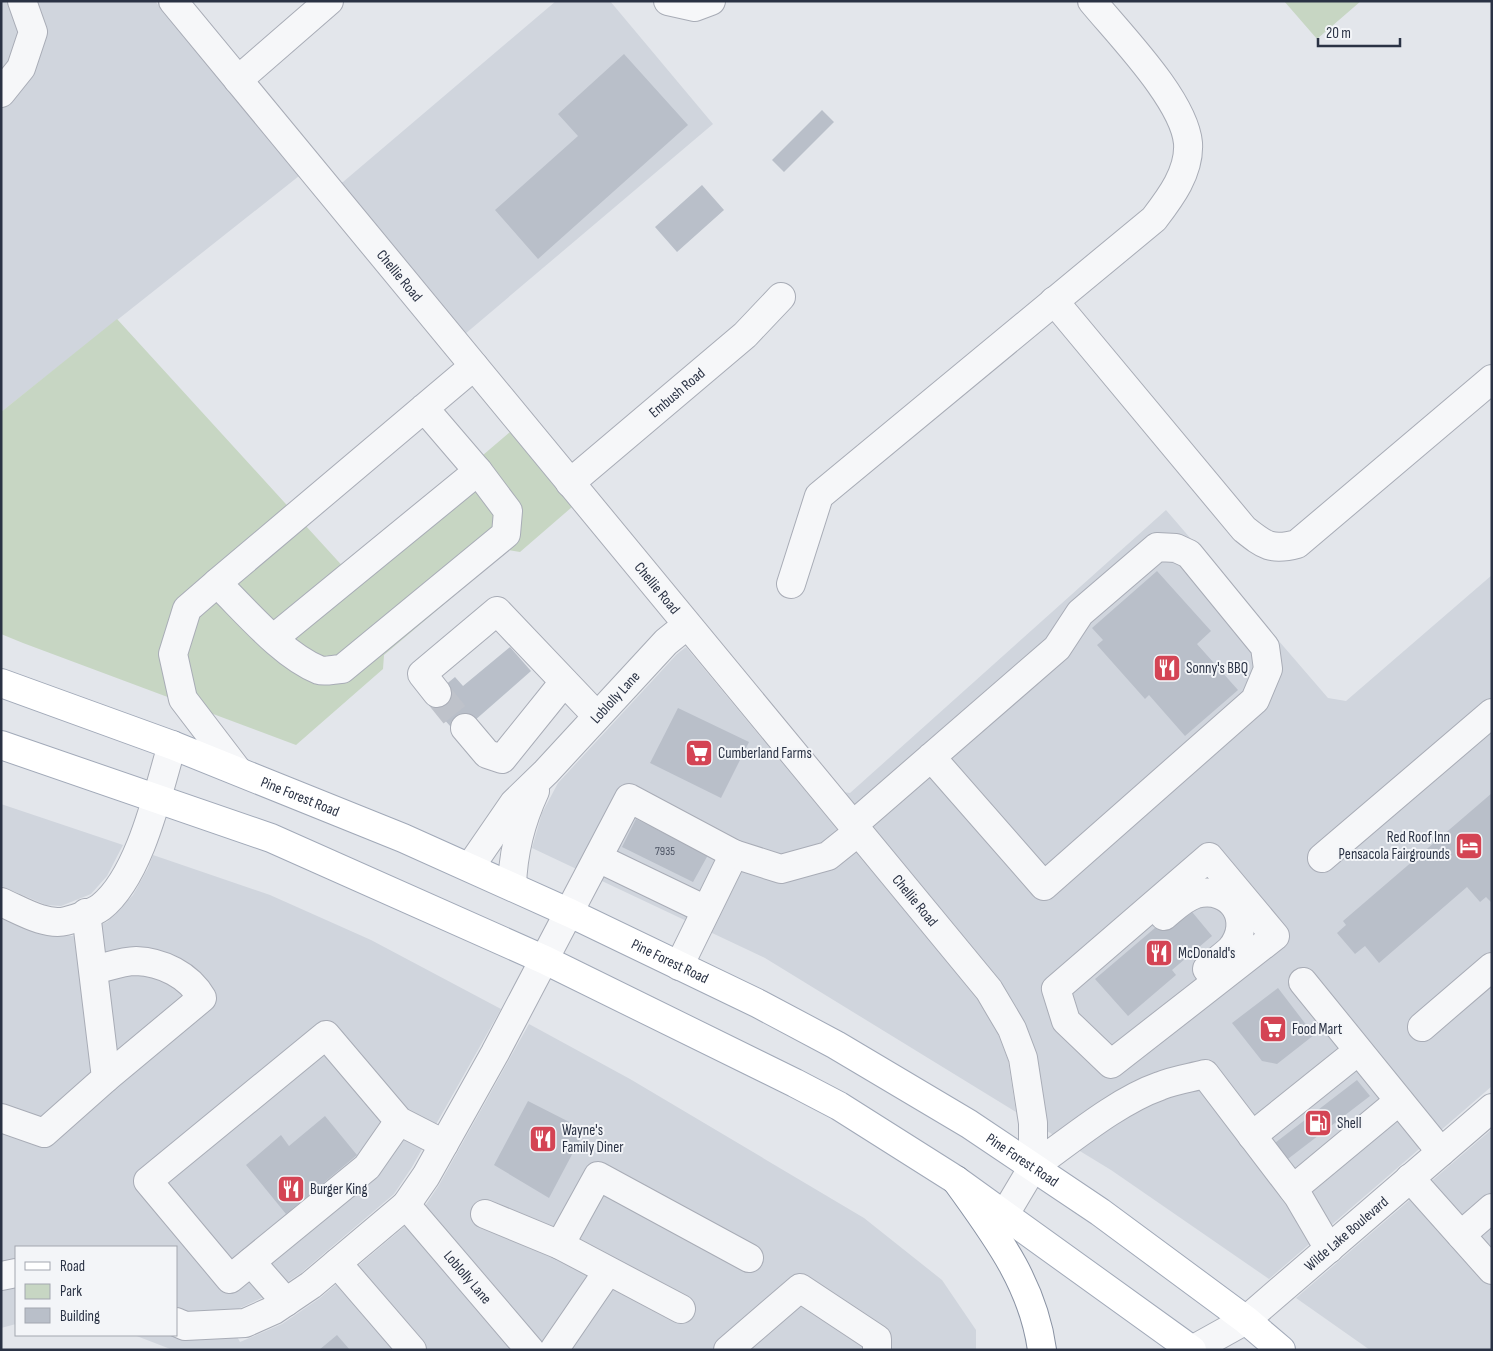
<svg xmlns="http://www.w3.org/2000/svg" width="1493" height="1351" viewBox="0 0 1493 1351" font-family="'Sofia Sans Condensed',sans-serif">
	<rect width="100%" height="100%" fill="#e3e6eb"/>
	<!-- built -->
	<path fill="#d0d5dd" d="M1,1H155L299,176L1,412Z
		M556,1H610L713,124L465,334L339,182H343Z
		M1166,510L1328,698L1346,701L1492,575V1086L1269,1279L1111,1170L1047,1131L1037,1055L1024,1023L1002,984L843,792L850,793Z
		M686,647L977,998L998,1034L1008,1060L1016,1112L765,958L532,848L542,813L558,783L677,654Z
		M1,804L123,845L107,876L91,894L61,906L46,905L1,886Z
		M153,855L270,895L371,940L501,1009L412,1167L394,1194L301,1273L266,1296L225,1315L240,1342L282,1324L320,1298L405,1226L511,1350H173L134,1335H176V1247H16V1324L1,1328V917L45,935L72,936L107,922L133,895L148,868Z
		M529,1024L630,1079L864,1218L942,1280L976,1330V1350H548L425,1206L439,1185Z
		M1492,1129V1350H1370L1296,1298Z"/>
	<!-- green -->
	<path fill="#c7d6c3" d="M1284,1H1361L1317,39Z
		M117,319L347,571L510,432L572,507L520,552L508,550L384,655L383,669L296,745L23,643L1,634V412Z"/>
	<!-- building -->
	<path fill="#b9bfc9" d="M624,54L688,125L538,259L495,210L578,136L558,114Z
		M822,110L834,122L784,172L772,160Z
		M702,185L724,210L677,252L655,227Z
		M1157,571L1211,631L1197,644L1238,690L1185,736L1149,695L1145,699L1097,645L1103,640L1092,628Z
		M510,647L531,671L458,735L427,700L455,677L463,686Z
		M678,708L749,742L721,798L650,763Z
		M1492,793V903L1486,897L1480,902L1467,887L1379,963L1365,946L1355,954L1337,933L1346,925L1343,921Z
		M636,819L708,855L693,882L622,847Z
		M1188,907L1212,936L1172,970L1176,975L1128,1016L1095,979L1169,916Z
		M1278,988L1314,1035L1277,1064L1262,1061L1232,1023Z
		M1357,1080L1370,1096L1280,1165L1267,1149Z
		M528,1101L585,1130L549,1198L494,1165Z
		M325,1116L357,1155L286,1214L246,1165L281,1135L289,1146Z
		M337,1335L350,1350H319Z"/>
	<g fill="none" stroke-linecap="round" stroke-linejoin="round">
		<!-- minor-tunnel -->
		<path stroke="#bec2ca" stroke-width="28" stroke-dasharray="28 14" stroke-linecap="butt" d="M437,693L465,728"/>
		<!-- minor casing -->
		<g stroke="#a8acb6" stroke-width="30">
			<g id="minor">
				<path id="s1" d="M173,1L989,990L1012,1029L1023,1058L1033,1123V1167L1005,1214"/>
				<path d="M668,1L695,7L711,1"/>
				<path d="M238,80L329,1"/>
				<path d="M1,93L21,68L33,32L22,1"/>
				<path d="M1054,301L1244,529C1264,545 1271,551 1297,544L1492,379"/>
				<path d="M424,408L478,471L508,511L506,534L342,669C335,669 325,672 319,670C282,655 246,611 217,583L474,366"/>
				<path id="s2" d="M570,483L745,335L781,297"/>
				<path d="M217,583L187,609L173,654L183,699L238,771"/>
				<path d="M791,584L819,496L1154,219C1170,198 1190,172 1188,143C1184,100 1120,35 1092,1"/>
				<path d="M274,638L478,471"/>
				<path d="M437,693L422,674L497,611L597,716"/>
				<path d="M465,728L487,754L502,759L564,682"/>
				<path d="M853,825L1057,648L1080,613L1157,547L1176,548L1189,554L1265,647L1268,669L1255,700L1044,886L931,757"/>
				<path d="M1209,857L1275,936L1111,1064L1066,1021L1056,989Z"/>
				<path d="M598,858L706,910"/>
				<path d="M1322,858L1492,713"/>
				<path id="s3" d="M470,867L514,803L546,772L666,642L687,625"/>
				<path d="M512,886C513,853 521,821 535,791"/>
				<path d="M1,902C20,910 45,926 66,921C75,919 93,913 101,907C140,876 158,792 172,745"/>
				<path d="M1164,916C1174,908 1183,898 1196,894C1232,885 1254,921 1231,949C1224,956 1215,962 1207,969"/>
				<path d="M679,966L734,854"/>
				<path d="M94,970C107,967 123,961 136,961C162,962 189,975 202,998L106,1078"/>
				<path d="M1303,982L1441,1152"/>
				<path d="M1422,1027L1492,967"/>
				<path d="M1,1118L44,1133L106,1078L86,913"/>
				<path d="M399,1121L367,1167L230,1279L148,1181L326,1035L399,1121L444,1144"/>
				<path d="M1252,1136L1358,1051"/>
				<path d="M1033,1167C1071,1140 1117,1101 1160,1086C1174,1080 1190,1078 1205,1074L1298,1196L1329,1249"/>
				<path d="M1410,1178L1492,1270"/>
				<path d="M1293,1189L1399,1101"/>
				<path id="s4" d="M406,1205L530,1350"/>
				<path d="M485,1214L560,1245L681,1309"/>
				<path d="M1461,1235L1492,1208"/>
				<path d="M560,1245L598,1176L749,1258"/>
				<path d="M251,1262L286,1302"/>
				<path d="M337,1263L412,1350"/>
				<path d="M1,1276L16,1273"/>
				<path d="M176,1322L185,1326L245,1323L274,1310L311,1285L406,1205L426,1176L495,1053L629,798L734,854L781,869L828,856L858,832"/>
				<path d="M554,1350L608,1271"/>
				<path d="M728,1350L800,1288L877,1339V1350"/>
				<path id="s5" d="M1192,1350L1246,1320L1492,1108"/>
			</g>
		</g>
		<!-- major casing -->
		<g stroke="#a1a9b8" stroke-width="30">
			<g id="major">
				<path id="s6" d="M1,683L172,745L403,838L570,913L759,1004L836,1045L969,1124L1100,1212L1246,1320L1281,1350"/>
				<path d="M1,745L271,838L545,960L795,1083L839,1106L956,1180L1192,1350"/>
			</g>
		</g>
		<!-- highway casing -->
		<g stroke="#8992a3" stroke-width="30">
			<path id="highway" d="M956,1180C994,1233 1033,1283 1042,1350"/>
		</g>
		<!-- minor -->
		<use href="#minor" stroke="#f6f7f9" stroke-width="28"/>
		<!-- major -->
		<use href="#major" stroke="#fff" stroke-width="28"/>
		<!-- highway -->
		<use href="#highway" stroke="#fff" stroke-width="28"/>
	</g>
	<!-- icons -->
	<defs>
		<g id="restaurant-square" transform="scale(1.4375)"><rect x="-9" y="-9" width="18" height="18" rx="4" fill="#d44454" stroke="#f3f5f8"/><path d="M-5-6h1v4h1v-4h1v4h1v-4h1v5L-1.5 .5V6h-2V.5L-5-1ZM5-6V6H3V1.5H1.5Q1.5-4 5-6Z" fill="#fff"/></g>
		<g id="supermarket-square" transform="scale(1.4375)"><rect x="-9" y="-9" width="18" height="18" rx="4" fill="#d44454" stroke="#f3f5f8"/><path d="M-6-5.5h2.5l.6 2H6L4.5 2H-2.5L-4.4-4H-6ZM-1.5 3.2a1.3 1.3 0 1 0 .1 0ZM3 3.2a1.3 1.3 0 1 0 .1 0Z" fill="#fff"/></g>
		<g id="hotel-square" transform="scale(1.4375)"><rect x="-9" y="-9" width="18" height="18" rx="4" fill="#d44454" stroke="#f3f5f8"/><path d="M-6-4.5h1.5V1H6V5H4.5V3h-9V5H-6ZM-4 0a1.8 1.8 0 1 1 3.6 0ZM.5 0V-2.5h3Q6-2.5 6 0Z" fill="#fff"/></g>
		<g id="fuel-square" transform="scale(1.4375)"><rect x="-9" y="-9" width="18" height="18" rx="4" fill="#d44454" stroke="#f3f5f8"/><path d="M-5.5-6h7V0h2V4h1.3V-2.5L3-4.5l.8-.8L6-3V5H2.5V1h-1V6h-7ZM-4.2-4.7v3.2H.2V-4.7Z" fill="#fff"/></g>
	</defs>
	<g fill-rule="evenodd">
		<use href="#restaurant-square" x="1167" y="668"/>
		<use href="#supermarket-square" x="699" y="753"/>
		<use href="#hotel-square" x="1469" y="846"/>
		<use href="#restaurant-square" x="1159" y="953"/>
		<use href="#supermarket-square" x="1273" y="1029"/>
		<use href="#fuel-square" x="1318" y="1123"/>
		<use href="#restaurant-square" x="543" y="1139"/>
		<use href="#restaurant-square" x="291" y="1189"/>
	</g>
	<g text-anchor="middle" stroke-width="4" stroke-linejoin="round" paint-order="stroke">
		<!-- number labels -->
		<g font-size="12" fill="#4e5565">
			<text x="665" y="855">7935</text>
		</g>
		<!-- street labels -->
		<g font-size="15" fill="#2a3244" stroke="#f3f5f8">
			<text dy="5" stroke="none"><textPath href="#s1" startOffset="356">Chellie Road</textPath></text>
			<text dy="5" stroke="none"><textPath href="#s2" startOffset="140">Embush Road</textPath></text>
			<text dy="5" stroke="none"><textPath href="#s1" startOffset="761">Chellie Road</textPath></text>
			<text dy="5" stroke="none"><textPath href="#s3" startOffset="224">Loblolly Lane</textPath></text>
			<text dy="5" stroke="none"><textPath href="#s6" startOffset="320">Pine Forest Road</textPath></text>
			<text dy="5" stroke="none"><textPath href="#s1" startOffset="1166">Chellie Road</textPath></text>
			<text dy="5" stroke="none"><textPath href="#s6" startOffset="725">Pine Forest Road</textPath></text>
			<text dy="5" stroke="none"><textPath href="#s6" startOffset="1130">Pine Forest Road</textPath></text>
			<text dy="5" stroke="none"><textPath href="#s5" startOffset="194">Wilde Lake Boulevard</textPath></text>
			<text dy="5" stroke="none"><textPath href="#s4" startOffset="95">Loblolly Lane</textPath></text>
		</g>
		<!-- poi labels -->
		<g font-size="15" fill="#2a3244" stroke="#f3f5f8" text-anchor="start">
			<text x="1186" y="673">Sonny's BBQ</text>
			<text x="718" y="758">Cumberland Farms</text>
			<text x="1450" y="842" text-anchor="end">Red Roof Inn<tspan x="1450" dy="17">Pensacola Fairgrounds</tspan></text>
			<text x="1178" y="958">McDonald's</text>
			<text x="1292" y="1034">Food Mart</text>
			<text x="1337" y="1128">Shell</text>
			<text x="562" y="1135">Wayne's<tspan x="562" dy="17">Family Diner</tspan></text>
			<text x="310" y="1194">Burger King</text>
		</g>
	</g>
	<!-- border -->
	<rect width="1493" height="1351" fill="none" stroke="#2a3244" stroke-width="5"/>
	<!-- legend -->
	<rect x="15" y="1246" width="162" height="90" fill="#f3f5f8" stroke="#a3a7b0"/>
	<rect x="25" y="1262" width="25" height="8" fill="#ffffff" stroke="#a3a7b0"/>
	<text x="60" y="1271" font-size="15" fill="#2a3244">Road</text>
	<rect x="25" y="1284" width="25" height="15" fill="#c7d6c3" stroke="#a3a7b0"/>
	<text x="60" y="1296" font-size="15" fill="#2a3244">Park</text>
	<rect x="25" y="1308" width="25" height="15" fill="#b9bfc9" stroke="#a3a7b0"/>
	<text x="60" y="1321" font-size="15" fill="#2a3244">Building</text>
	<!-- scale -->
	<path d="M1318 38v8h82v-8" fill="none" stroke="#2a3244" stroke-width="2.5"/>
	<text x="1326" y="38" font-size="15" fill="#2a3244" stroke="#f3f5f8" stroke-width="4" paint-order="stroke">20 m</text>
</svg>
